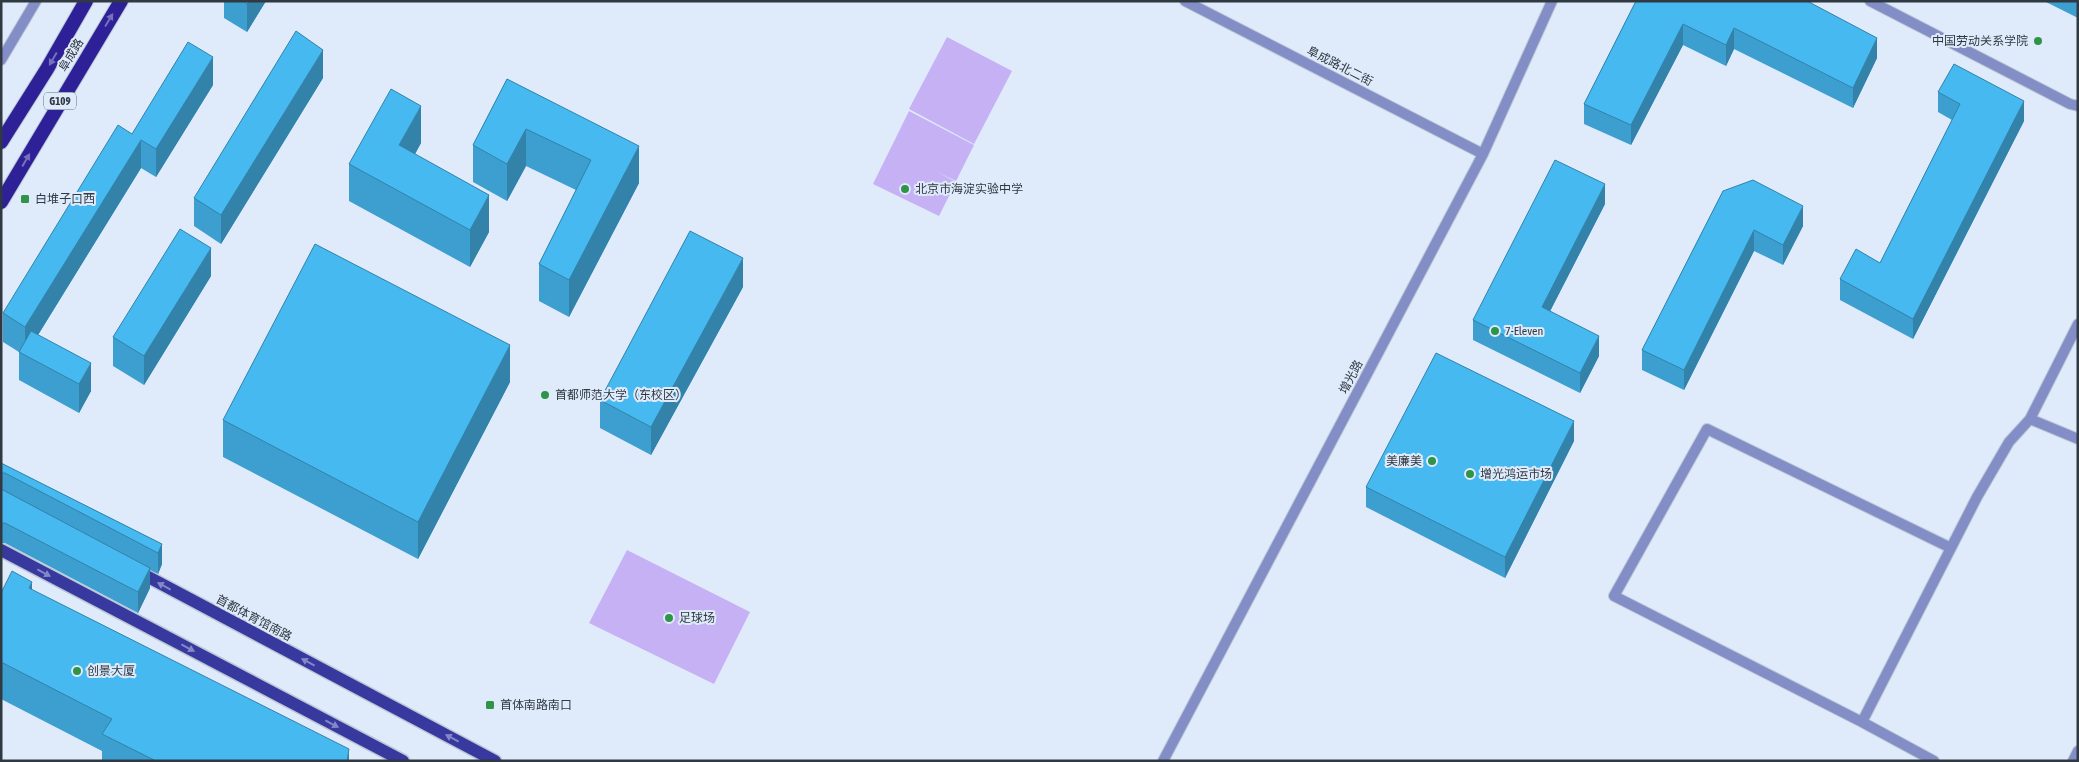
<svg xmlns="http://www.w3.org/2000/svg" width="2079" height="762" viewBox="0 0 2079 762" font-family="'Asap Condensed','Noto Sans SC',sans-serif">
	<rect width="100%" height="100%" fill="#dfebfb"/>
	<!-- green -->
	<path fill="#c5b1f4" d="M947,37L1012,71L974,144L909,109Z
		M909,111L974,145L956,181L937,172L956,182L939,216L873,184Z
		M627,550L750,612L714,684L589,623Z"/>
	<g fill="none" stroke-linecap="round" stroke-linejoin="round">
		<!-- minor casing -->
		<g stroke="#bcc7d6" stroke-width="12">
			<path id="minor" d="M2030,419L2078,439
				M1862,722L1977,497L2009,442L2030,419L2078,324
				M1934,761L1862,722L1614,596L1707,429L1951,548
				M2073,761L2078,751"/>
		</g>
		<!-- tertiary casing -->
		<g stroke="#bcc7d6" stroke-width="12">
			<path id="tertiary" d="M1185,1L1483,154
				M1870,1L2070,104L2078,106
				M1,60L36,1
				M1163,761L1483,154L1552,1"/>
		</g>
		<!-- primary casing -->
		<g stroke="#bcc7d6" stroke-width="15">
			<path id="primary" d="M1,550L403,761
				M137,571L495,761"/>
		</g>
		<!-- trunk casing -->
		<g stroke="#bcc7d6" stroke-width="16">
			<path id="trunk" d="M1,142L47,69L86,1
				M1,202L121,1"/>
		</g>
		<!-- minor -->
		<use href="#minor" stroke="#838dc6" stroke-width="10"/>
		<!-- tertiary -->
		<use href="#tertiary" stroke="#838dc6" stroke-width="10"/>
		<!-- primary -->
		<use href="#primary" stroke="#38399e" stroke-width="12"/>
		<!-- trunk -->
		<use href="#trunk" stroke="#2e2096" stroke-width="14"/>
	</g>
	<!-- wall -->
	<path fill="#3d9fcf" d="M224,1H266L247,32L224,18Z
		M1636,1L1877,58L1853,108L1734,49L1726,66L1683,45L1631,145L1584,124V104Z
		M2044,1H2078V18Z
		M323,78L221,244L194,226V198Z
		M507,79L639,183L569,317L539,301V264L576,190L526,166L507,201L473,182V145Z
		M213,85L156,177L141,168L38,335L91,391L79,413L19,380V352L3,342V313L132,134Z
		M1938,92L2024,121L1913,339L1840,300V279L1880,263L1952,120L1938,112Z
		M421,143L415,154L489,232L470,267L349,201V164Z
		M1723,191L1803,226L1783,265L1754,251L1684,390L1642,370V350Z
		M1605,204L1550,311L1599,356L1580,393L1473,340V320Z
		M211,276L144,385L113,366V337Z
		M743,287L651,455L600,428V400Z
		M510,382L418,559L223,457V420Z
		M1574,441L1505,578L1366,507V487Z
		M1,463L162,544V564L158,574L150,570V588L138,613L5,543H1Z
		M32,590L349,761H102V751L1,699V593Z"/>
	<!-- shaded-wall -->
	<path fill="#3282a9" d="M249,1H266L247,32V4Z
		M1683,24V45L1631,145V125Z
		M1734,28V49L1726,66V45Z
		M1877,38V58L1853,108V88Z
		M323,50V78L221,244V215Z
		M213,57V85L156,177V149Z
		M2024,101V121L1913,339V319Z
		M421,106V143L399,183V145Z
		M526,129V166L507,201V164Z
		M141,140V168L25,356V327Z
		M639,146V183L569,317V280Z
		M1605,184V204L1542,327V307Z
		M489,195V232L470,267V230Z
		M1803,206V226L1783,265V245Z
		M1754,230V251L1684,390V370Z
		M211,248V276L144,385V356Z
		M743,258V287L651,455V427Z
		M1599,336V356L1580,393V373Z
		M510,345V382L418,559V522Z
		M91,363V391L79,413V384Z
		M1574,421V441L1505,578V557Z
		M162,544V564L158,574V553Z
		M150,568V588L138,613V592Z
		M32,582V618L29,588Z
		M349,749V761H347Z"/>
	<!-- building -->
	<path fill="#47b9f1" stroke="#3282a9" d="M243,1H249L247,4Z
		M1636,1H1807L1877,38L1853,88L1734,28L1726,45L1683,24L1631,125L1584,104Z
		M296,31L323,50L221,215L194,198Z
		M188,42L213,57L156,149L141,140L25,327L3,313L118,125L132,134Z
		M1954,64L2024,101L1913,319L1840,279L1856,249L1880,263L1960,104L1938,92Z
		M507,79L639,146L569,280L539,264L591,160L526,129L507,164L473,145Z
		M391,89L421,106L399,145L489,195L470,230L349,164Z
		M1555,160L1605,184L1542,307L1599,336L1580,373L1473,320Z
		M1753,180L1803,206L1783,245L1754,230L1684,370L1642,350L1723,191Z
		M180,229L211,248L144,356L113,337Z
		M690,231L743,258L651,427L600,400Z
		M315,244L510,345L418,522L223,420Z
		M31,331L91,363L79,384L19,352Z
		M1436,353L1574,421L1505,557L1366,487Z
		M1,463L162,544L158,553L5,473H1Z
		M1,489L150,568L138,592L5,523H1Z
		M12,571L32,582L29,588L349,749L347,761H156L102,734L112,719L1,662V593Z"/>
	<!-- one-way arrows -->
	<defs><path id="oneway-solid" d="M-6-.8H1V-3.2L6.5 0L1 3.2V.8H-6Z" transform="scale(1.25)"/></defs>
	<g fill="#7571be">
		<use href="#oneway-solid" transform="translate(109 20) rotate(-59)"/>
		<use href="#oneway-solid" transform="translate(53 59) rotate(120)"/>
		<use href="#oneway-solid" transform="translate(26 160) rotate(-60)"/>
	</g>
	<g fill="#8389c8">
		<use href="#oneway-solid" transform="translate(44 573) rotate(28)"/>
		<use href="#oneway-solid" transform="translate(164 586) rotate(-152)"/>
		<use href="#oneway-solid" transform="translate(188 648) rotate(28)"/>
		<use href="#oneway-solid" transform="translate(308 662) rotate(-152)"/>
		<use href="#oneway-solid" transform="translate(332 724) rotate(28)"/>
		<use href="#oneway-solid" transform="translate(452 738) rotate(-152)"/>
	</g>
	<!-- markers -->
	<g fill="#2f9348" stroke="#dfebfb" stroke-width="2">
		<circle cx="2038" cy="41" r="5"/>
		<circle cx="905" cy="189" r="5"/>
		<rect x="20" y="194" width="10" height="10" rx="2.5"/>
		<circle cx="1495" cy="331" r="5"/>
		<circle cx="545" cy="395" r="5"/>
		<circle cx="1432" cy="461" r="5"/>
		<circle cx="1470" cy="474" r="5"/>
		<circle cx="669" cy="618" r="5"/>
		<circle cx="77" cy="671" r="5"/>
		<rect x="485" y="700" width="10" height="10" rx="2.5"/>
	</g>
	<g text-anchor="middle" stroke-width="4" stroke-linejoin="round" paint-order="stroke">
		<!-- shield labels -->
		<rect fill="#dfebfb" stroke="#646e7a" stroke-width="1" x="44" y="92.5" width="32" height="17" rx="4"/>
		<g font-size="11" font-weight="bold" fill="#303842">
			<text x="60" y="105">G109</text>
		</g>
		<!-- poi labels -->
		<g font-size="12" fill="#303842" stroke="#dfebfb" text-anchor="start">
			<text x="2028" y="45" text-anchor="end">中国劳动关系学院</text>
			<text x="915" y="193">北京市海淀实验中学</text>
			<text x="35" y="203">白堆子口西</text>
			<text x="1505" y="335">7-Eleven</text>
			<text x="555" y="399">首都师范大学（东校区）</text>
			<text x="1422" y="465" text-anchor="end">美廉美</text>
			<text x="1480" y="478">增光鸿运市场</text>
			<text x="679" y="622">足球场</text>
			<text x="87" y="675">创景大厦</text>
			<text x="500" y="709">首体南路南口</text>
		</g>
		<!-- street labels -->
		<g font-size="12" fill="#303842" stroke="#dfebfb">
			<text transform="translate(71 55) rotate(-59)" y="4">阜成路</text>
			<text transform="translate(1340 66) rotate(27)" y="4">阜成路北二街</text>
			<text transform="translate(1351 377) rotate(-62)" y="4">增光路</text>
			<text transform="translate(254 618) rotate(28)" y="4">首都体育馆南路</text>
		</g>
	</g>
	<!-- border -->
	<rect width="2079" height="762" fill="none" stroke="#303842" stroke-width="5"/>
</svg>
